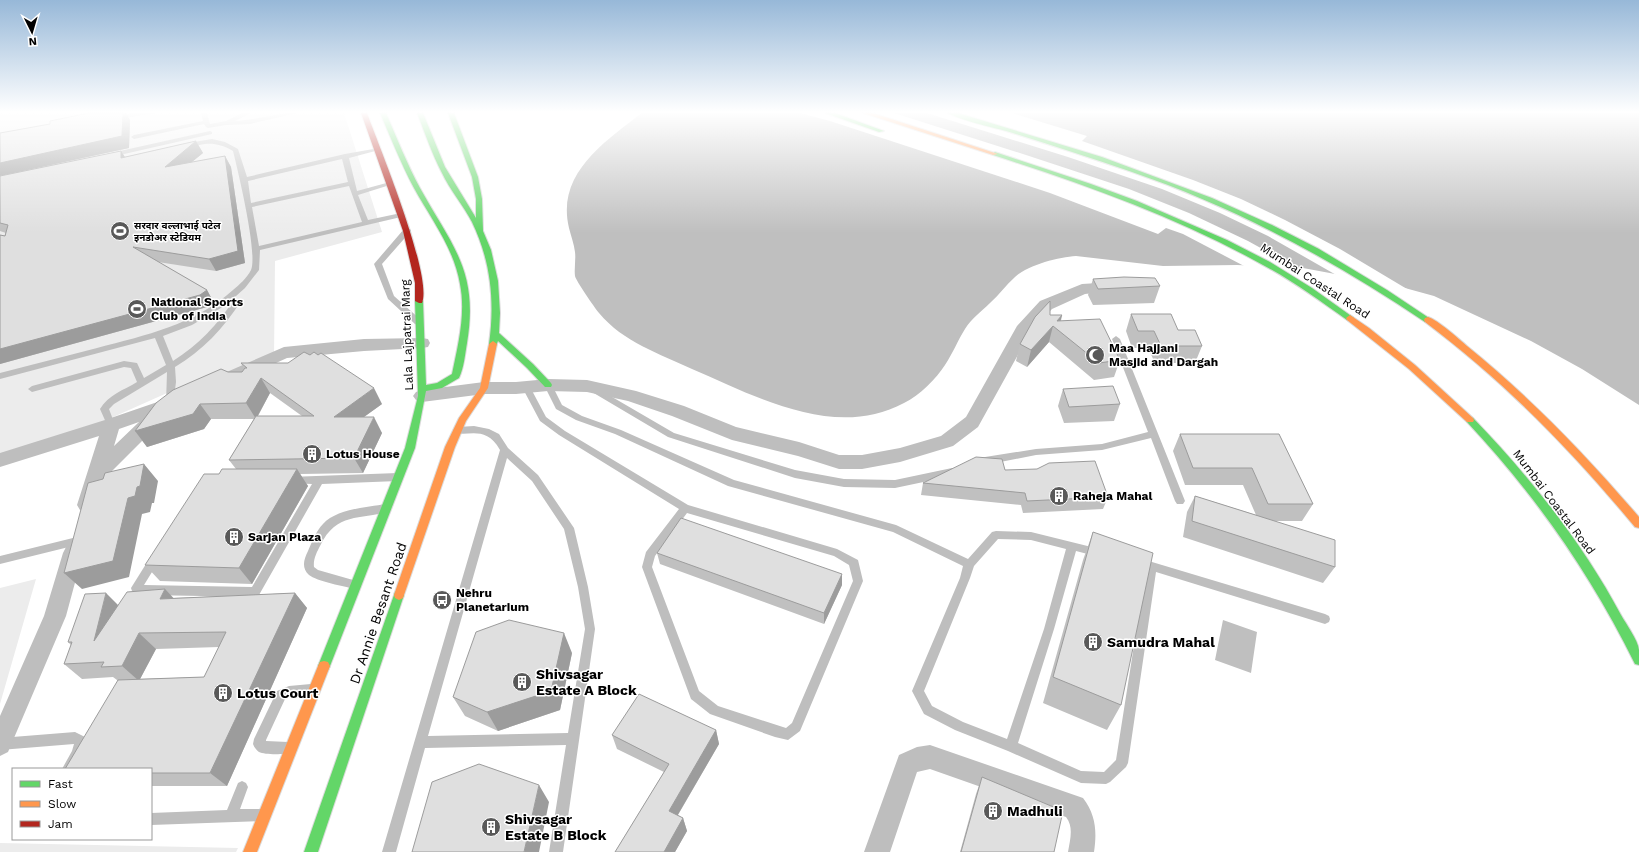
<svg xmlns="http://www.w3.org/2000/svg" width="1639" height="852" viewBox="0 0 1639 852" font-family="'Work Sans','Noto Sans Devanagari',sans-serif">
	<rect width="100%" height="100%" fill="#fff"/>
	<!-- green -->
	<path fill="#ececec" d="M0,113H344L382,232L275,261L274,358L176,389L55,443L0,460Z
		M36,579L0,704V588Z
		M0,843L238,848L236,852H0Z"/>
	<!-- water -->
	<path fill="#bfbfbf" d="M642,113H1639V405L1582,369L1531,341L1434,296L1394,285L1303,268L1237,265L1163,266L1076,256C1059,257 1028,265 1015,277C1006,285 999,295 990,303C981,312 972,318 965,329C958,340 953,353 945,365C936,379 920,395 904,403C835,440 757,397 692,369C660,354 623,342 599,313C595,308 576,281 575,276C574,268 576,260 575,252C574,244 571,236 569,228C556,174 604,142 642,113Z
		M1223,620L1257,632L1251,673L1215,660Z"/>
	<!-- pier -->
	<path fill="#fff" d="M800,113H894L1023,154L1129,189L1189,213L1248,241L1301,270L1246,267L1183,234L1166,228L1158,234L1050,193L830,121Z
		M927,113H1012L1087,136L1082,141L1193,180L1241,199L1285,220L1340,249L1412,292L1338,276L1268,236L1220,213L1162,189L1068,157Z"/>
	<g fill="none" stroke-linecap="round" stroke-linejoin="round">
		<!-- fast casing -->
		<g stroke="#dbdbdb" stroke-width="2">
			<path id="fast" d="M380,113H386C397,138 407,164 420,188C452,246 479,271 467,343C465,354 464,368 459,378L442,388L426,391L415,448L330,666L328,670L324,671L320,670L318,666L405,448L418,396L415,301L419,299L423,301L426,385L437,383L452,374C458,345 466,314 460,284C454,248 431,219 414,188C401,164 391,138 380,113Z
				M417,113H423L445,167L476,218V199L472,177L448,113H454L478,177L482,199L483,231L491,250L498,281L500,313L499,333L533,364L551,383L552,385L551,387H545L527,368L498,341L496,346H490L489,344C495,302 491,261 472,222C463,205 450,190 442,173C432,154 425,133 417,113Z
				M825,113H835L884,131L879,132Z
				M948,113H958L1102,157L1212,198L1272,225L1319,249L1387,290L1432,320L1431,322H1425C1333,260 1237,208 1132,172C1091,158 1048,144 1006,131C991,127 960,120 948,113Z
				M995,152L1091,184L1137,201L1227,240L1270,262L1312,288L1354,318L1350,321L1347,320C1320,301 1293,281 1263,265C1177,217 1086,185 993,155L992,154Z
				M1470,417L1473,418C1530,477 1582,542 1621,615C1626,624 1638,640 1639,650C1639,655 1639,660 1639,665L1635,664C1590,573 1536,496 1467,422L1466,420Z
				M399,590L403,592L404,595L318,852H304L394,595L395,592Z"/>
		</g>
		<!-- slow casing -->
		<g stroke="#dbdbdb" stroke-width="2">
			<path id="slow" d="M863,113H873L998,154L993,155Z
				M1350,315L1369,328L1415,365L1473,418L1474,420L1473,422H1467L1409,369L1347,320L1346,318Z
				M1428,317C1438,320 1459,339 1467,346C1530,397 1586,455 1639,517V528L1635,527C1571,450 1505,382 1425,322L1424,320L1425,318Z
				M493,341L497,344L488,388L466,421L455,447L404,595L403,598L399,600L395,598L394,595L445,447L459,418L480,388L489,344Z
				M324,661L328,662L330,666L257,852H243L318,666L320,662Z"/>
		</g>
		<!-- jam casing -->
		<g stroke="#dbdbdb" stroke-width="2">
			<path id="jam" d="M361,113H367C379,146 433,276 422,303H419L415,301V283L403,231Z"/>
		</g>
		<!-- lane -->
		<path fill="#bebebe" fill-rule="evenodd" d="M135,113H157L118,119L115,117L118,115Z
			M201,113H207L210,124L226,121L242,113H251L235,121C256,120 276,113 297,113L250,124L226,125L208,128L206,127L204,124L134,139L131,137L134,135L203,121Z
			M210,131L212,132V134L111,157L108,155L111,153Z
			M212,139L225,142L238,149L247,177L345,154L379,148V150L349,158L357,191L390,182L393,184L358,195L368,220L401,213L405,215L401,217L260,250L259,270L245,288L226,305L192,325L163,336L173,361C198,345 218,325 234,299H237L241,301C223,329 203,350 175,367L176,382L173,405L170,406L166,403L167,372L114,404L109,409L115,425L111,428L108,427L100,409C108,395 124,390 137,382L131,368L124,367L32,392L28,389L32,386L124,361L137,363L144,378L166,365L155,338L0,379V373C32,365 65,356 97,348C146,335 194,325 233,290C239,285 247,278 251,270C258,254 238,171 233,151C215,141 206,143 187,148L184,146L194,142ZM342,159L348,182L251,203L248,181ZM349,186L362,222L259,246L252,207Z
			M404,229H410L411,231L382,264L394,296L421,320L422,322L418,325L415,324L388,299L374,264Z
			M1116,336L1120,339L1185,501L1183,504H1177L1175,501L1151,438L1102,450L1036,455L985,465L982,464L980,461L982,458L985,457L1036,449L1102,444L1148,432L1112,339Z
			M548,382L551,383L562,405L582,416L621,430L734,480L896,525L968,559L992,532L996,531L1031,532L1152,562L1325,614L1329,616L1330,619L1329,622L1325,624L1156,572L1128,763L1126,767L1110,782L1106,784L1081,783L1008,751L955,730L924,714L912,691L960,578L963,566L893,532L728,486L615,434L576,420L556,409L544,385ZM998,539L1031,540L1066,549L1044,629L1007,739L963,722L932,706L924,691L970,578L974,566ZM1076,551L1146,569L1116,760L1104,772L1081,771L1018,743L1054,629Z
			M526,384L529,385L546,417L565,431L688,505L837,549L858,560L863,581L800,731L788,740L775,737L710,714L691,699L642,567L646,552L679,509L559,435L540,421L522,387ZM687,513L834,556L849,565L853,581L792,723L786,728L718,706L699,691L652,567L655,556Z
			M595,387L674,433L795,470L844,479L895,480L952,468L955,469L957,472L955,475L952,476L895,488L844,487L795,478L668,437L592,392L591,390Z
			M474,426L489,429L499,434L508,448L538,475L574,528L588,587L595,629L563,852H549L566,745L425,748L396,852H382L500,450C484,421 462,441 453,430L458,427ZM507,458L532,481L564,529L578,587L585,629L568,733L428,736Z
			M398,473L401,474L403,477L401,480L398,481L322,484L259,595L255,597L147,595L132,591L131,588L151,556L155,555L159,556L160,559L144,585L252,587L312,484L289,483L287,480L289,477Z
			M386,504L389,505L391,508L389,511C359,521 337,511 320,546C317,552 313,559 314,567L318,570L360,582L361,585L360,588L356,589C346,587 316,581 309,575C301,568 304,559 308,551C312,542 316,531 323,524C336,509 368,507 386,504Z
			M77,537L81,538L82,541L81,544L0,564V556Z
			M311,684L315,685L317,689L315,693L290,696L285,699L266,740V741L288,742L292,744L294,748L292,752C286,755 265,755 259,752C256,750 254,747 253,744L254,739L277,691L289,686Z
			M75,732L85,737L87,741L81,758L75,769H62L72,751L74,744L0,750V738Z
			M242,781L246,783L248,787L240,809H261L265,811L267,815L265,819L261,821L151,825V813L227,810L238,783Z"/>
		<!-- street -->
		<path fill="#bebebe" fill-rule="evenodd" d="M1115,282L1120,284L1123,287L1120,290L1085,294L1052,309L1030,333L978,427L953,446L900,462L862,469H839L798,456L732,440L672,416L628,401L587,392L548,391L516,394H484L422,402L416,400L413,396L416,392L422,390L484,382H516L548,379L587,380L636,391L684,406L736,427L799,442L839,455H862L900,448L941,436L966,417L1017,326L1040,301L1082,284Z
			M422,338L428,339L430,343L428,347L422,348L364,351L287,358L225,386L219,388L213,386L210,382L213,378L284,347L364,339Z
			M172,397L178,399L181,403L178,407L162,413L164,417L161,422L104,479L94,510L87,513L80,510L77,505L99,436L0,467V453L105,420ZM139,422L114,446L119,429Z
			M73,545L80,547L83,553L66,616L8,752L0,756V716L44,616L63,553L66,547Z
			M930,745L1083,798C1096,815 1097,832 1094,852H1068C1070,840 1074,827 1066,817L930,769L917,772L890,852H864L899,755L917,747Z"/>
		<!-- fast -->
		<use href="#fast" fill="#63d668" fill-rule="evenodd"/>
		<!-- slow -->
		<use href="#slow" fill="#ff974d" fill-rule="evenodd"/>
		<!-- jam -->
		<use href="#jam" fill="#b3261e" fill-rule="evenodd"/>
	</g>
	<!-- wall -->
	<path fill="#c0c0c0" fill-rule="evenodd" d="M130,120L129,148L14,173L121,151L125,157L196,141L203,153L192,162L225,156L231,167L245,263L216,271L158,262L207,290L214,303L207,307L0,364V235L5,236L6,233L0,231V133L50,124Z
		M1093,279L1160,286L1154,303L1093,305L1088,295Z
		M1131,314L1178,330L1202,346L1195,363H1155L1148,348H1132L1126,331Z
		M1062,315L1061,321L1120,360L1114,377L1094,380L1049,342L1027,367L1016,361L1020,344Z
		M241,363L382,404L364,417L382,433L363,473L300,474L308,486L252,584L160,581L145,565L219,474L236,469L229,460L254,419H211L204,429L147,447L135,431L228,372H242L244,369ZM270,393L302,416H258Z
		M1063,389L1120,404L1114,421L1064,423L1058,406Z
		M1180,434H1279L1313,504L1302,521H1274L1335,567L1323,583L1183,537L1187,512L1195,496L1256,515L1243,485H1185L1173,451Z
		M1005,470L1108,497L1103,509L1023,513L1021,505L921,495L923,483Z
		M1093,532L1121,705L1107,730L1043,703L1083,560Z
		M657,553L842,574V585L824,624L660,564Z
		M295,593L307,608L227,786H151V769L117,680L113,677L82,679L64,664L71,645L68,642L118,605L174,598ZM219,647L204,677L140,679L156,649Z
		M572,653L560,710L498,731L465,716L453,697Z
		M716,730L719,744L678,815L683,818L687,831L675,852H615L664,772L617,749L612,735Z
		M982,777L1054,852H960L976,794Z"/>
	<!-- shaded-wall -->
	<path fill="#9c9c9c" d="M123,113H126L130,120L129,148L0,176V163Z
		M196,141L203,153L172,178L165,167Z
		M121,151L128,162L121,158Z
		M225,156L231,167L245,263L216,271L209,259Z
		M207,290L214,303L207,307L0,364V349Z
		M1062,315L1058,330L1057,321Z
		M1053,326L1049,342L1027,367L1031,350Z
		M261,378L270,393L256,419L246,403Z
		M374,388L382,404L343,432L334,417Z
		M200,404L211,419L204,429L147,447L135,431Z
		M374,417L382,433L363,473L354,458Z
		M144,464L158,481L154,503H152L150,512L142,514L129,577L82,589L64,573L128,498L137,487Z
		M297,469L308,486L252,584L239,568Z
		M842,574V585L824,624V613Z
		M165,589L180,605L160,599Z
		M106,593L122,609L94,641Z
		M295,593L307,608L227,786L210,773Z
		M139,633L156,649L139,681L122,666Z
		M564,633L572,653L560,710L498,731L487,712Z
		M716,730L719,744L673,823L669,811Z
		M539,785L549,802L539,852H524Z
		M683,818L687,831L675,852H664Z"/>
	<!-- building -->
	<path fill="#dfdfdf" stroke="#9c9c9c" d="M89,113H123L122,136L0,163V133L50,124V121Z
		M196,141L165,167L225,156L238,251L209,259L133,247L207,290L200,295L0,349V235L5,236L8,225L0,223V176L121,151V158Z
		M1124,277L1155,278L1160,286L1098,289L1093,279Z
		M1050,301V315H1062L1057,321L1100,319L1120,360L1099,363L1053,326L1031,350L1020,344L1035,317Z
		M1131,314H1171L1178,330H1195L1202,346H1161L1154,331H1138Z
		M304,352L310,355L314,352L318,355L321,353L374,388L334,417H374L354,458L229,460L256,416H314L261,378L246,403L200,404L193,414L135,431L156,403L173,390L221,369L228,372H242L245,368H247L241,363H288Z
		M1113,386L1120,404L1069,407L1063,389Z
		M1180,434H1279L1313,504H1268L1252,468H1193Z
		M976,457L1002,459L1005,470L1037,469L1049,463L1095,461L1108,497L1027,501L1025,493L923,483Z
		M144,464L140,486L137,487L135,496L128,498L113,561L64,573L88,483L103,479L105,473Z
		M222,469H297L239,568L145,565L204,474H219Z
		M1195,496L1335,540V567L1192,521Z
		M681,518L842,574L824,613L657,553Z
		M1093,532L1153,553L1121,705L1053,677Z
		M165,589L160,599L295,593L210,773H151V769H65L118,680L204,677L226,632L139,633L122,666L101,667L104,662L64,664L72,642H68L85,594L106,593L94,641L127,592Z
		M509,620L564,633L551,691L487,712L453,697L476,632Z
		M639,694L716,730L669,811L683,818L664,852H615L669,764L612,735Z
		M479,764L539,785L524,852H412L432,782Z
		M982,777L1063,811L1054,852H961Z"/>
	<!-- sky -->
	<linearGradient id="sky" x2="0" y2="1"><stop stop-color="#97b8d8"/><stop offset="0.48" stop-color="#fff"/><stop offset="1" stop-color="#fff" stop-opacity="0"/></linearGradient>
	<rect width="1639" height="233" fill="url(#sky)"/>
	<!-- icons -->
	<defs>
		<g id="stadium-disc" transform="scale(1)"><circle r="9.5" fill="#595959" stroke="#fff"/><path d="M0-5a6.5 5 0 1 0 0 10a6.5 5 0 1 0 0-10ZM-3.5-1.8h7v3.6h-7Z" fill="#fff"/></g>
		<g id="mosque-disc" transform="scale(1)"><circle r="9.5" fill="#595959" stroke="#fff"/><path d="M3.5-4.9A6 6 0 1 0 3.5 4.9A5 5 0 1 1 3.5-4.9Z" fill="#fff"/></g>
		<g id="building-disc" transform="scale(1)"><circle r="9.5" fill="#595959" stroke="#fff"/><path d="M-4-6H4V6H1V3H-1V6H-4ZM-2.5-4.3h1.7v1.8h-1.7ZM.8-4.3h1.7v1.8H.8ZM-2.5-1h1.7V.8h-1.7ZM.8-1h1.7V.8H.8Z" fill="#fff"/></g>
		<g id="bus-disc" transform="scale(1)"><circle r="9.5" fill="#595959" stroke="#fff"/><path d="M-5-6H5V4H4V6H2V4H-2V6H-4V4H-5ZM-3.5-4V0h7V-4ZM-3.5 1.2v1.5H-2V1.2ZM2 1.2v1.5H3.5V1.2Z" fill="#fff"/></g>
	</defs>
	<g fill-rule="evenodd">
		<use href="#stadium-disc" x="120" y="231"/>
		<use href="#stadium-disc" x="137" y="309"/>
		<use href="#mosque-disc" x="1095" y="355"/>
		<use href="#building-disc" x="312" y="454"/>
		<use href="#building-disc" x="1059" y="496"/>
		<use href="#building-disc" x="234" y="537"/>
		<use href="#bus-disc" x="442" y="600"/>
		<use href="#building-disc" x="1093" y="642"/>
		<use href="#building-disc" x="522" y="682"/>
		<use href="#building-disc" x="223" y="693"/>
		<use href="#building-disc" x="993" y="811"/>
		<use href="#building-disc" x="491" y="827"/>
	</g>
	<g text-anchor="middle" stroke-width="3" stroke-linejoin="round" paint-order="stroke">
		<!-- far-poi labels -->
		<g font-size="10" font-weight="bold" fill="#000" stroke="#fff" text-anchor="start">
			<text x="134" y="229">सरदार वल्लाभाई पटेल<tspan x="134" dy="12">इनडोअर स्टेडियम</tspan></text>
		</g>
		<!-- street labels -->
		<g font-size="12" fill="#000" stroke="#fff">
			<text transform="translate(1315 281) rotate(33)" y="4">Mumbai Coastal Road</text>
			<text transform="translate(407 335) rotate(-92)" y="4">Lala Lajpatrai Marg</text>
			<text transform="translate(1554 502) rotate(53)" y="4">Mumbai Coastal Road</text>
		</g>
		<!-- poi labels -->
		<g font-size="12" font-weight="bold" fill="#000" stroke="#fff" text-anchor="start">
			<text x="151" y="306">National Sports<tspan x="151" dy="14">Club of India</tspan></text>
			<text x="1109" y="352">Maa Hajjani<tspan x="1109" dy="14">Masjid and Dargah</tspan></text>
			<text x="326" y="458">Lotus House</text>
			<text x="1073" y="500">Raheja Mahal</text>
			<text x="248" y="541">Sarjan Plaza</text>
			<text x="456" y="597">Nehru<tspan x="456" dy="14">Planetarium</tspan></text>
		</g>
		<!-- near-street labels -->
		<g font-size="14" fill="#000" stroke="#fff">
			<text transform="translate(378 613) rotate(-71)" y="5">Dr Annie Besant Road</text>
		</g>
		<!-- near-poi labels -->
		<g font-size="14" font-weight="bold" fill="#000" stroke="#fff" text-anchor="start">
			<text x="1107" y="647">Samudra Mahal</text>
			<text x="536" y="679">Shivsagar<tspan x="536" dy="16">Estate A Block</tspan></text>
			<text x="237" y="698">Lotus Court</text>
			<text x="1007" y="816">Madhuli</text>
			<text x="505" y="824">Shivsagar<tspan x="505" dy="16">Estate B Block</tspan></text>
		</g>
	</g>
	<!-- legend -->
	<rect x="12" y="768" width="140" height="72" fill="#ffffff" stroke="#999999"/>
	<rect x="20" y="781" width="20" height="6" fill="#63d668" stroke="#999999"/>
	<text x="48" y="788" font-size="12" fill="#000000">Fast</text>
	<rect x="20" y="801" width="20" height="6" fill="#ff974d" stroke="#999999"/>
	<text x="48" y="808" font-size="12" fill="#000000">Slow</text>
	<rect x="20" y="821" width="20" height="6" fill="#b3261e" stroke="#999999"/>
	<text x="48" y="828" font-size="12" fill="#000000">Jam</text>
	<!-- north arrow -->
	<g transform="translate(32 32) rotate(175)" stroke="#ffffff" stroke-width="3" paint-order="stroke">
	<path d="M0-3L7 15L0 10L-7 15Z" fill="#000000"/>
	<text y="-6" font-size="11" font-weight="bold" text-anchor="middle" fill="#000000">N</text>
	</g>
</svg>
